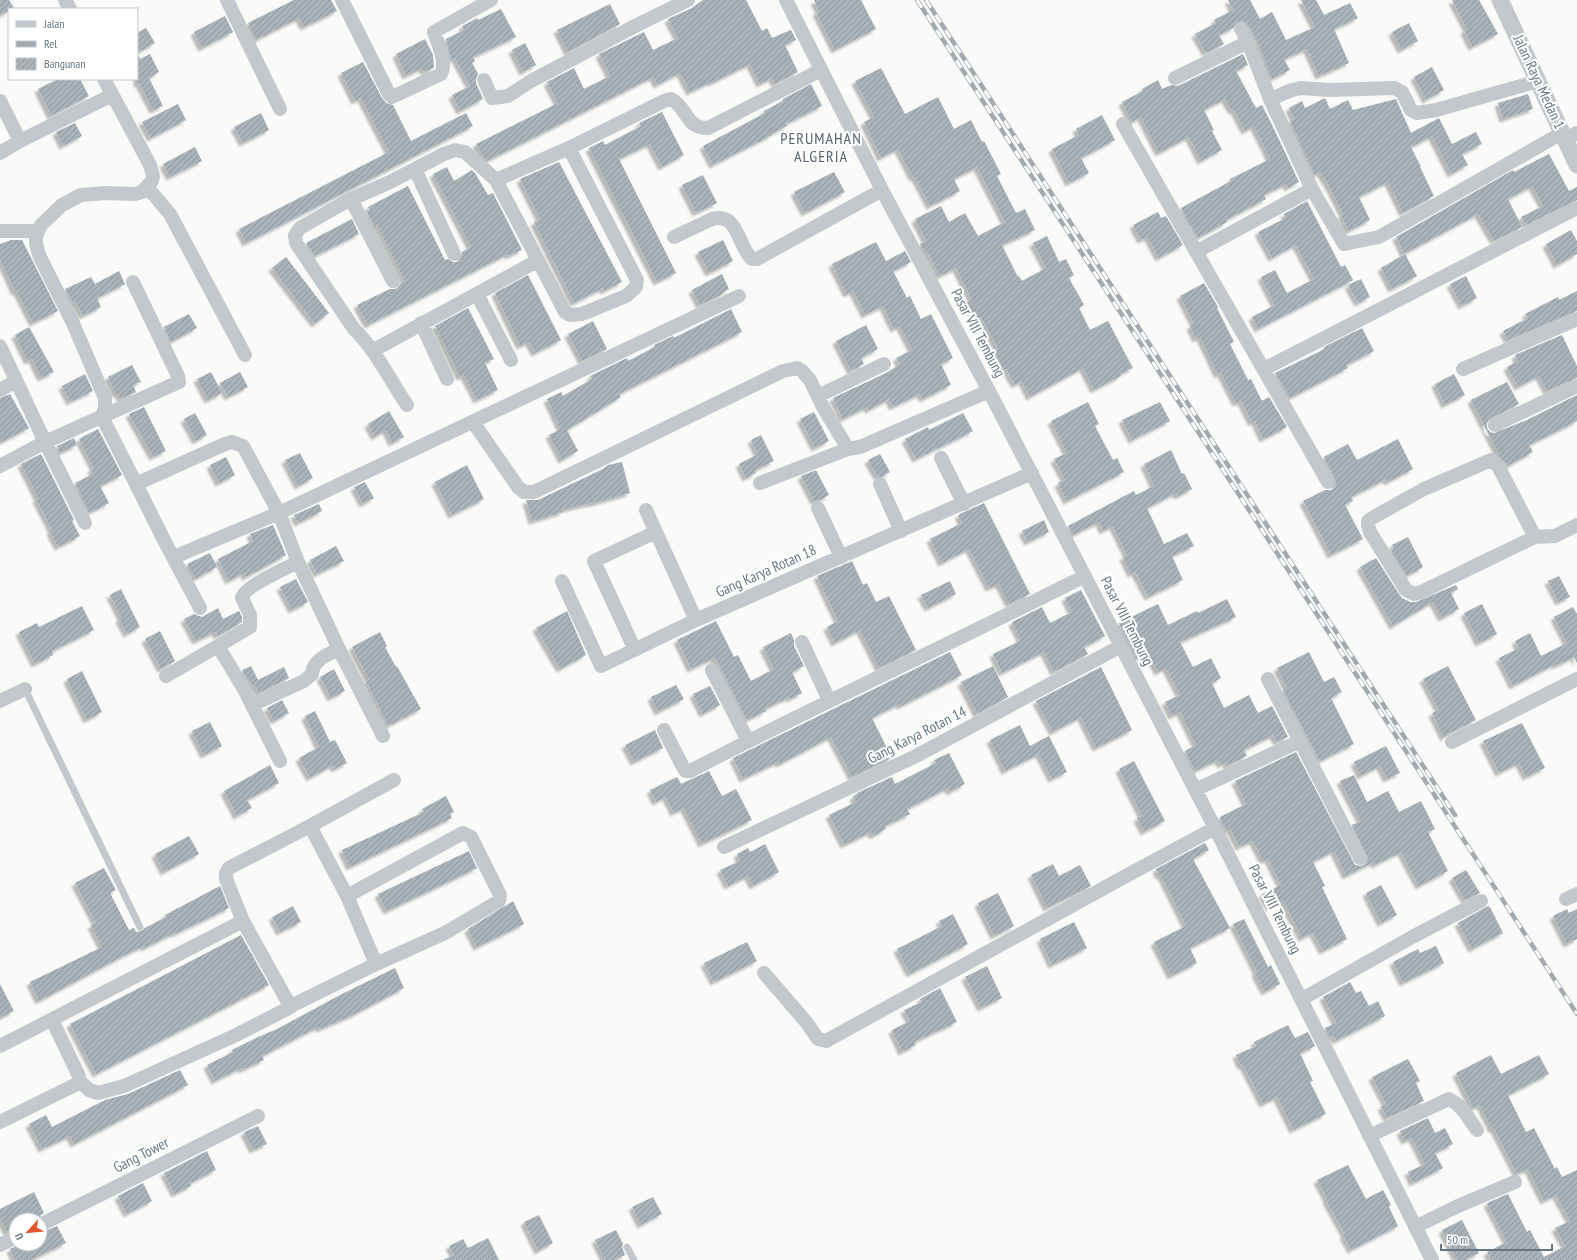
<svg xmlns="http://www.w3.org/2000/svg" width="1577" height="1260" viewBox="0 0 1577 1260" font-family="'PT Sans Narrow',sans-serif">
	<defs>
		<pattern id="building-hatch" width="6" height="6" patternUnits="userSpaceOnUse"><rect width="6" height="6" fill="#aab3b9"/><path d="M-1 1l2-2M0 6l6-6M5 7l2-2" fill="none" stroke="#8e969c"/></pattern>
		<filter id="shadow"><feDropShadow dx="-3.5" dy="3.5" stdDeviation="1" flood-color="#0004"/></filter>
	</defs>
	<rect width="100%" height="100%" fill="#fafaf8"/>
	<!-- building -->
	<path fill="url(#building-hatch)" filter="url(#shadow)" d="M0,0H9L14,8L9,9V11L0,15Z
		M294,0H331L337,11L304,27L299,18L256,40L248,23Z
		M703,0H746L762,31L767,28L772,38L791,30L796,40L785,45L798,72L775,84L772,78L760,84L750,64L712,83L711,82L690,92L680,73L657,85L653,77L487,161L483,157L476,144L558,103L547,82L574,68L584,89L610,76L599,54L644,32L653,50L678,38L668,19L692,8Z
		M814,0H861L876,29L835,50L816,12L819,11Z
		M1228,0H1250L1260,19L1272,12L1286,40L1315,27L1301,0H1316L1324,15L1350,3L1358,18L1334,29L1349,63L1319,76L1307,49L1284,59L1290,70L1272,79L1256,38L1248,25L1242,21L1237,22L1233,28L1219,35L1224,44L1206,53L1195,34L1216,23L1214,20L1233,10Z
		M1452,0H1479L1498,34L1472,47L1464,31L1467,29Z
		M610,4L620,24L568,52L557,30Z
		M501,9L516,37L473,57L475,61L472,63L478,74L476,79V83L483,99L460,111L452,95L470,86L455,58L451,60L446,39L464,30L462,26L468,23L477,18L478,20Z
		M225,16L233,32L202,48L194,32Z
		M1409,23L1418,41L1401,50L1392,32Z
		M146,28L155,43L137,53L140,59L150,54L159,72L149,78L163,106L153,110L139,83L137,84V33Z
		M425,39L433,55L434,68L424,72L422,68L406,76L396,54Z
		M525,43L536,65L523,72L512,50Z
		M1243,54L1248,65L1236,71L1256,108L1262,105L1274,129L1299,182L1288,188L1286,184L1264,195L1266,199L1226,220L1227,222L1198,238L1181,208L1231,181L1230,179L1270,159L1254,126L1245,131L1234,110L1232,111L1225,99L1204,110L1214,130L1212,131L1222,150L1201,161L1189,137L1159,153L1141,117L1132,122L1122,102L1143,91L1142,89L1158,80L1162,89L1171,85L1178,86Z
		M363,62L382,98L386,103L393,105L411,141L466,113L473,126L246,243L239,229L389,152L361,98L355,101L341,73Z
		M1432,67L1444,90L1426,100L1414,77Z
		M881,68L905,114L938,97L954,129L971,120L982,142L984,141L1001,174L997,176L1016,213L1025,209L1035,230L1002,245L1018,277L1019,276L1022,281L1046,268L1033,243L1047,236L1059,262L1066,259L1074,275L1069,278L1084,305L1079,308L1090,330L1108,321L1133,368L1120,374L1121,376L1094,390L1083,368L1030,397L1022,381L1015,385L1006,369L1004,370L994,351L998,349L981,317L976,320L967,302L972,300L956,268L940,276L928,253L926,254L920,244L926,241L915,219L941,206L949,222L965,213L978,236L1005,222L977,167L954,179L960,191L930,206L915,177L913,178L898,149L881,158L864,122L874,117L855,81Z
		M58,79H80L89,96L51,116L38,89Z
		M811,84L822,106L786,124L787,126L771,134L772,135L713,165L703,146L765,113L764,111L783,101V99Z
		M1528,94L1533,109L1503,119L1498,103Z
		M1325,98L1330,109L1348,100L1353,110L1396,99L1411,133L1439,118L1452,144L1476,132L1482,144L1462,154L1468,165L1451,174L1432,136L1411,147L1421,167H1420L1434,196L1403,213L1388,182L1359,197L1370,220L1349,231L1341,216L1343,214L1329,186L1320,172L1315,175L1290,121L1294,119L1289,108L1302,101L1305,108Z
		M178,104L186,120L151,138L142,122Z
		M662,112L684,155L662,167L650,144L619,159L676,273L657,282L589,148L603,141L605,145L641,126L639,123Z
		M261,113L269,130L243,143L234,127Z
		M1102,115L1115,140L1081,158L1089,173L1069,183L1052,149L1079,135L1076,129Z
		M75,123L82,136L63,146L56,132Z
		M195,147L202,161L170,177L163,164Z
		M1549,154L1569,191L1577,187V200L1526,225L1521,217L1543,206L1532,186L1508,199L1522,227L1494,241L1478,214L1404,254L1396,237L1513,170L1514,172Z
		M559,162L622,282L604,291L603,288L574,303L534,222L540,219L520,179Z
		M447,167L454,181L472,170L475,173L488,195L493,193L522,250L509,256L508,254L368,325L357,305L390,289H397L401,283L405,281L377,225L375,226L367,212L370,210L368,207L408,186L445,260L448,259L453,262H458L461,259L462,252L471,247L433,174Z
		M834,172L845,192L805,213L794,192Z
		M703,175L717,203L696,213L682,185Z
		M1307,201L1341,267L1345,265L1353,280L1258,329L1252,317L1275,305L1261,277L1275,270L1287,293L1314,279L1296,245L1272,258L1258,232L1286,218L1284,214Z
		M1158,212L1161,218L1166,216L1183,245L1159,258L1148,237L1141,240L1133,225Z
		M352,219L359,234L315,256L306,243Z
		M1571,230L1577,241V254L1557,265L1546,244Z
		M11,240H22L58,311L33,323L17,291L15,292L0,259V244Z
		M723,240L733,261L709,273L698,252Z
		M876,242L886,261L905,251L911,262L893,271L907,298L910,296L921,319L931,314L953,358L941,364L951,385L923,399L920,394L893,407L889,399L869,410L867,407L843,419L833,398L888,372L900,364L896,358L912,350L900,326L894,329L883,306L865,315L853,291L847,294L832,264Z
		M1405,254L1417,276L1392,289L1381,268Z
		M286,257L329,313L315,324L272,268Z
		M119,271L125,284L97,298L101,307L83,316L75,302L73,303L65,289L91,277L95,284Z
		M722,274L729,289L722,293L723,294L700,305L692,290Z
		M528,275L561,340L535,353L529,342L520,346L495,293Z
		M1466,276L1477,298L1462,306L1450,284Z
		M1361,279L1370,297L1358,303L1348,285Z
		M1204,283L1218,307L1217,308L1234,342L1230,344L1248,380L1251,379L1262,401L1269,397L1287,427L1263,439L1255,421L1252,423L1241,401L1236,403L1221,373L1218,375L1200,337L1196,339L1190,326L1194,324L1180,296Z
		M1577,291V311L1508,340L1503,331L1528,318L1525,314L1558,297L1559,300Z
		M468,308L494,359L485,363L498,390L477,400L464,375L460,377L435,326Z
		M731,309L742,332L619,394L621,397L567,430L578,451L562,460L549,435L561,429L547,399L561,392L563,396L592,379L590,376L627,358L628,361L655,347L654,345L673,336L674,338Z
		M189,314L197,328L171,342L164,327Z
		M593,321L607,349L582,361L568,334Z
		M866,325L878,349L861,358L864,364L851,371L836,341Z
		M29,327L54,372L41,378L32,359L28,361L15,335Z
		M1362,328L1374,351L1346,365L1348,368L1290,398L1275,373L1325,349L1324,347Z
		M1562,335L1577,366V378L1547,391L1539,376L1518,387L1507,367L1518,361L1515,355Z
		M132,365L141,382L133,385L136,392L121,399L118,393L116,394L108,377Z
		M211,372L222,393L208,400L197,379Z
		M240,372L248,387L228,397L220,383Z
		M85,374L93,391L70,402L62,386Z
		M1454,374L1465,395L1445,405L1435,384Z
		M1507,382L1519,404L1488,420L1487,424V428L1490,432L1494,433L1527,420L1577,395V421L1529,445L1533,452L1508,466L1500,457L1471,400Z
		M10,394L29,428L0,443V398Z
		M1088,402L1099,424L1095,426L1113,460L1117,458L1124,472L1067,501L1058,483L1065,480L1054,459L1067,453L1051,421Z
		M1160,402L1170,421L1132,440L1122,420Z
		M144,407L166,451L153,457L129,414Z
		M389,411L404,437L392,443L386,430L375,437L368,424Z
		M814,412L829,441L815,448L800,419Z
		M195,413L207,435L196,441L184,419Z
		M963,413L973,431L916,459L905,439L928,427L929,430Z
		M98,429L122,475L100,486L109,503L89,513L75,483L93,474L91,469L94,468L79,439Z
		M761,435L774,461L755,470L756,473L746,478L739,464L758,454L751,440Z
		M74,438L77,445L60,453L57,446Z
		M1398,439L1413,469L1388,482L1386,479L1351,497L1353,501L1345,505L1363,539L1331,555L1303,501L1325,490H1332L1336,486L1335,478L1324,457L1348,444L1357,460Z
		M1171,450L1182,474L1184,473L1192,489L1178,496L1176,493L1147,508L1164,544L1187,533L1194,546L1172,556L1183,580L1148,597L1135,572L1131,574L1123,557L1127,555L1113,526L1103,531L1099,522L1073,535L1068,526L1134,491L1136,495L1154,486L1144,464Z
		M300,453L313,478L298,486L285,460Z
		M41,454L74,520L72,521L80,536L58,547L50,531L52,530L36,499L38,498L21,464Z
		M880,454L890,472L883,476H877L868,460Z
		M226,457L235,475L219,483L210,465Z
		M622,462L630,493L591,504V503L562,510L563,512L532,521L526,500H538L603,469L608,465Z
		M467,465L484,499L452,515L435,482Z
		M816,470L829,495L820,500L814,501L801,476Z
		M365,482L374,498L363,504L354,487Z
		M984,503L1030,594L1009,604L999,584L989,588L969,549L942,563L930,539L962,523L958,515Z
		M319,504L322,511L298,523L294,515Z
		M1044,520L1049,532L1028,542L1022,531Z
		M273,525L286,555L246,577L244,573L229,581L218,559L253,541L250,534Z
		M1408,537L1423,567L1407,576L1391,550L1394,548L1392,545Z
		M336,546L344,561L317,574L310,560Z
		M210,553L217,567L195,579L187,564Z
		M1376,558L1399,594L1402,598L1410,602H1416L1456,585L1458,589L1451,593L1459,609L1442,618L1433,602L1393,626L1360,567Z
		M852,561L863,585L867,583L876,602L889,596L916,650L879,668L860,630L835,643L827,627L838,621L817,576Z
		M1559,576L1570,597L1559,602L1548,581Z
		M296,579L308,602L292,610L280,587Z
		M950,581L956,594L928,608L921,595Z
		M121,589L140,627L127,634L119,619L121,617L110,595Z
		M1081,590L1105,636L1084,647L1088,654L1054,672L1044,652L1002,673L993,654L1020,641L1019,638H1020L1012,622L1042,607L1050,623L1072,612L1065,598Z
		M1227,599L1236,617L1180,642L1193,667L1211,658L1221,678L1212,683L1224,708L1249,695L1258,713L1272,706L1288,737L1277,742L1273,735L1244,750L1247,756L1227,766L1226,762L1221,765L1218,760L1195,771L1185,751L1196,745L1180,712L1172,716L1165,702L1180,695L1166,668L1158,672L1148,653L1137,658L1119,623L1158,604L1168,625L1197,611L1198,613Z
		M1482,604L1497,634L1479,643L1464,613Z
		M82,606L94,630L52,651L53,655L35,664L19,632L37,623L39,627Z
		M1573,607L1577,614V663L1574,657L1556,666L1555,664L1513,686L1499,658L1519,648L1515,641L1530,633L1541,656L1567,643L1554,617Z
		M218,608L223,619L239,611L242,617V622L218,636L215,632L196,641L184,619L194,614L202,617Z
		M567,611L586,655L560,669L536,628Z
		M716,621L734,657L738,655L751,681L774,669L763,647L791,633L794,640V646L804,666L792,672L802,693L790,699L789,697L765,709L766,711L747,720L720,666L714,658L691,669L677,640Z
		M160,631L175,661L161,669L145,639Z
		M380,632L387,646L385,647L396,667L397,666L421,709L388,726L366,681L369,680L352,647Z
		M950,652L962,675L901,706L899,704L872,718L892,758L852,777L831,737L780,764L778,762L743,779L733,758Z
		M1309,652L1324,682L1334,677L1342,692L1331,698L1354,744L1320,761L1283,690L1287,688L1277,668Z
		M251,666L258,680L284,667L289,678L259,693L255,686L253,687L242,670Z
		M993,666L1008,697L977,714L961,682Z
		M1448,666L1476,720L1448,734L1444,738L1432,713L1439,710L1423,679Z
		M1101,667L1132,730L1096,748L1081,717L1053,732L1036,701Z
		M334,669L345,691L331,698L320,677Z
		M82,671L102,712L87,720L67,679Z
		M676,685L684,699L658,712L651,697Z
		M710,686L720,705L703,714L693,694Z
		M282,700L289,713L274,721L267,708Z
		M315,711L330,742L335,740L347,763L335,769L333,765L310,778L299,758L319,747L305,716Z
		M210,722L222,746L204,755L192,731Z
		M1522,723L1545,768L1526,777L1519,763L1499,773L1483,741Z
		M1020,725L1030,746L1049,736L1067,772L1052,779L1039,754L1005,771L990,740Z
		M655,730L663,748L634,762L625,745Z
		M1386,746L1400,773L1387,779L1380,766L1361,776L1354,762Z
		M1296,752L1355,865L1360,866L1364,865L1367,862L1368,858L1352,825L1361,821L1340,781L1354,775L1367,802L1388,791L1399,812L1421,801L1435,829L1428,832L1448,871L1419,886L1401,852L1375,865L1374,862L1346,876L1334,851L1313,862L1325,886L1322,887L1347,939L1323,951L1313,933L1302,938L1283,901L1270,908L1262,894L1281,885L1268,859L1263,861L1253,841L1239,847L1230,829L1226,831L1220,817L1246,804L1235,781Z
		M949,753L965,784L950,792L948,788L907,809L910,814L885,826L886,829L873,836L871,832L844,845L829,815L856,802L853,797L859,792L892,777L895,784L936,763L934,760Z
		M1134,761L1165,821L1144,832L1137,818L1142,816L1119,769Z
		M270,765L279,783L247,800L252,808L237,816L224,791Z
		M709,771L722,796L736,789L752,820L702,844L684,808L674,813L666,797L656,802L650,790L677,777L681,784Z
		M446,796L454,812L450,814L452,818L350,867L342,850L424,812L422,809Z
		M189,836L199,854L164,872L155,854Z
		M1205,843L1209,850L1193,859L1230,928L1190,948L1197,963L1171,976L1154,942L1186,926L1161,875L1159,876L1156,869Z
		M765,844L779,872L753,886L748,876L728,886L720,870L740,861L737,854L748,848L750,852Z
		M469,851L477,868L387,911L378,894Z
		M1053,864L1059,876L1080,865L1091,886L1047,908L1031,875Z
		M104,868L116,890L110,893L129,930L134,928L136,932L142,931L145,928L166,917L165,915L220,886L229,908L175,934L174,933L145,948L144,946L125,955L39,1001L30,982L102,947L91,925L96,923L75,883Z
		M1466,870L1480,893L1465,900L1452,878Z
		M1381,885L1397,915L1381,923L1366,893Z
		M998,893L1014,926L994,936L978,903Z
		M513,901L524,924L477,947L468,929Z
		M293,906L301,922L280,932L272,917Z
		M1488,906L1490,907L1503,933L1472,949L1458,923Z
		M1567,909L1569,913L1577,909V939L1567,944L1553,916Z
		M953,914L968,944L910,974L897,949L942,926L939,921Z
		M1244,919L1268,967L1271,965L1280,984L1265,992L1255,973L1257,972L1233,924Z
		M1074,922L1087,948L1052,965L1040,939Z
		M241,935L269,985L96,1074L70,1024Z
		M747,942L757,961L714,982L704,963Z
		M1436,946L1444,963L1403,983L1393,962L1418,949L1420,953Z
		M987,966L1002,998L981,1008L965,977Z
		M395,968L404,988L353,1015L320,1029L318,1027L262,1056L264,1060L242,1070L241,1068L215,1081L207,1065L233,1052L232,1050L256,1038L277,1029L342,994Z
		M1350,982L1356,993L1361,991L1369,1006L1378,1001L1385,1016L1336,1041L1333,1036L1330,1038L1325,1028L1336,1023L1323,997Z
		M0,984L14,1011L0,1018Z
		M940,988L957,1022L914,1042L916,1045L902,1052L892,1030L910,1021L904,1010L922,1002L920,999Z
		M1288,1025L1295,1038L1308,1032L1315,1046L1300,1053L1313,1081L1310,1082L1326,1114L1293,1130L1277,1097L1263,1104L1243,1065L1241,1066L1236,1055L1256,1046L1254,1042Z
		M1491,1055L1501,1074L1539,1055L1549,1074L1508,1095L1526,1132L1534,1128L1555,1169L1557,1167L1562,1177L1577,1170V1260H1491L1487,1252L1507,1242L1487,1203L1508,1194L1527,1232L1530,1230L1544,1257L1565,1246L1555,1228L1570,1221L1556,1195L1544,1201L1528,1169L1517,1174L1494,1129H1492L1480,1105L1473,1108L1456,1073Z
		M1408,1059L1420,1081L1416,1083L1424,1101L1387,1118L1381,1107L1386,1104L1372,1077Z
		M180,1070L188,1085L74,1144L70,1136L42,1149L29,1124L46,1115L52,1127L105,1100L128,1094Z
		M1428,1118L1435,1133L1445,1128L1453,1144L1435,1153L1443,1168L1413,1183L1408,1172L1425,1164L1412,1138L1405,1141L1400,1131Z
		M258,1126L267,1144L253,1150L244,1132Z
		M207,1151L216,1170L190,1183L191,1186L175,1194L164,1173Z
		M1348,1165L1366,1199L1383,1190L1391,1205L1389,1207L1398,1226L1351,1250L1343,1235H1345L1326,1200L1327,1199L1317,1180Z
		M143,1183L152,1201L127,1214L118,1196Z
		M34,1192L44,1213L33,1220H16V1229L7,1232L0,1218V1209Z
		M653,1197L662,1214L641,1225L632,1207Z
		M539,1215L553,1243L538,1251L524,1222Z
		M1462,1220L1479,1253L1465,1260H1457L1442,1230Z
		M57,1226L66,1243L31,1260H15L10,1249L21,1244H40V1233Z
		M616,1230L623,1244L622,1247L625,1255L614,1260H605L595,1240Z
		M488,1238L499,1260H443L454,1255L449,1246L463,1239L468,1248Z"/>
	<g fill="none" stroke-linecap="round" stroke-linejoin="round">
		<!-- service -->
		<path stroke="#c3c8cc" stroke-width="7" d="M25,689L140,927
			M627,1247L634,1260"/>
		<!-- minor -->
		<path stroke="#c3c8cc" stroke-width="14" d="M65,0L70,9
			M227,0L280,109
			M342,0L389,94L392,97L441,74C447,61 438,44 434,32L491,0
			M786,0L882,190L989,391L1215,828L1432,1260
			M1241,29L1248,42L1270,99L1312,189L1344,244L1379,237L1562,133
			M1175,78L1248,42
			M104,79L150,165L153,176L152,181L142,192L135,194L106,193L81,195L62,205L41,225L36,236V243L39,255L72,321L105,398V407L102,417L136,484L225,444L232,442L243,446L279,513L298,562L339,649L383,736
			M484,80L492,98L508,96L531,81L635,26L688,0
			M1270,99L1292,90L1301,88L1329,90L1394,88L1402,92L1411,110L1417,113L1436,110L1538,81
			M0,101L20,141
			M1123,124L1328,482
			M1565,139L1577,133
			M0,153L20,141L112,95
			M415,169L454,254
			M496,180L569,148L664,101L671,99C688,108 686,129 708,128L821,70
			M147,187L170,214L245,355
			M351,199L393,281
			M0,231H38
			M674,237L712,219C739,212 737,246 752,259H757L882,190
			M1196,252L1312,189
			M477,294L511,360
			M421,323L447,379
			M0,346L45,442L85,523
			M372,351L537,261
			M1264,369L1577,208
			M1463,369L1577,319
			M0,390L16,381
			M818,396L884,364
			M407,405C390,380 376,350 354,329L296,243L295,235L300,228L347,201L390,182L444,154L455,150L465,152L496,180L565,312L570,315L582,314L626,296L636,287L637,280L569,148
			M473,422L518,487L524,492H534L783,371L797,368L802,371L810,380L823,407L848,449
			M1495,425L1577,386
			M941,458L964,504
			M0,466L45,442L179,382L178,376L133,282
			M760,483L848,449L860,447L989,391
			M136,484L166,544L200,608
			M880,484L901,531
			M818,508L841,557
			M646,510L696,620
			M1535,537L1498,466L1491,460L1424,489L1372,518L1368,521V525L1370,532L1406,590L1414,594L1421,592L1535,537L1555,536L1577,525
			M174,557L279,513L739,296
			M562,581L601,666L696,620L1032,473
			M802,642L829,700
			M635,650L594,561L656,532
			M712,670L748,741
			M166,676L218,646
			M1268,679L1360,858
			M0,701L25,689
			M252,705L304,681L312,674C313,660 328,654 339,649
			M664,730L684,769L686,771H690C821,703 954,642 1085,576
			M1452,742L1577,679
			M280,761L245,691L218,646L250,627V615L242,598C243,587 287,568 298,562
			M1195,790L1300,741
			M310,826L347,896
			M724,847L916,756L1121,646
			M1566,899L1577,894
			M376,964L445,933L499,901L500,895L471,837L463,833L347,896L376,964L293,1005L289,1004L243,921L226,879V873L229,868L310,826L394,780
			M764,973L807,1023L818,1039L826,1041L1124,877L1215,828
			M1302,999L1414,936L1481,901
			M0,1046L243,921
			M80,1081L89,1090L98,1093L124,1086L236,1035L287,1009L292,1006
			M0,1122L77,1084L80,1081L78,1074L52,1020
			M1369,1136L1449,1099C1462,1105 1469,1119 1477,1130
			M40,1225L258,1116
			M1415,1227L1458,1206L1515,1182
			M0,1245L16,1237"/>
		<!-- tertiary -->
		<path stroke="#c3c8cc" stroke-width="17" d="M1500,0L1577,165"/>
		<!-- rail casing -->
		<g stroke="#a2aab0" stroke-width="4.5">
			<path id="rail" d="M917,0L1577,1014
				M926,0L1455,815"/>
		</g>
		<!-- rail -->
		<use href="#rail" stroke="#fff" stroke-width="3" stroke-dasharray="9" stroke-linecap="butt"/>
	</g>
	<g text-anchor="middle" stroke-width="4" stroke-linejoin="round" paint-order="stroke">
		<!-- street labels -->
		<g font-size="15" fill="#657683" stroke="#fff">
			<text transform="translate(1539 82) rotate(65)" y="5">Jalan Raya Medan 1</text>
			<text transform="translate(978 333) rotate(62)" y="5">Pasar VIII Tembung</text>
			<text transform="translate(766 571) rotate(-24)" y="5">Gang Karya Rotan 18</text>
			<text transform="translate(1127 621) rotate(63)" y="5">Pasar VIII Tembung</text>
			<text transform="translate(917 735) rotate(-27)" y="5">Gang Karya Rotan 14</text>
			<text transform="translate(1275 909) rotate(63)" y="5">Pasar VIII Tembung</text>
			<text transform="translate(141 1155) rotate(-27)" y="5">Gang Tower</text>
		</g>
		<!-- neighbourhood labels -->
		<g font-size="16" letter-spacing="1" fill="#57646e" stroke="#fff">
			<text x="821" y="144">PERUMAHAN<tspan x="821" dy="18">ALGERIA</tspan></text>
		</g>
	</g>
	<!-- legend -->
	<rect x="8" y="8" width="130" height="72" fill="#ffffff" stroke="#c1c8cd"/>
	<rect x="16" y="21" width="20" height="6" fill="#c3c8cc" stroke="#c1c8cd"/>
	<text x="44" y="28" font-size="12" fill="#657683">Jalan</text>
	<rect x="16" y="41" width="20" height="6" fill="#a2aab0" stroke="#c1c8cd"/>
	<text x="44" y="48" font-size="12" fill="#657683">Rel</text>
	<rect x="16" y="58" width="20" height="12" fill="url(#building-hatch)" stroke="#c1c8cd"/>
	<text x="44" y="68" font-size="12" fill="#657683">Bangunan</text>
	<!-- north arrow -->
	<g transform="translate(28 1232) rotate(243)"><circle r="19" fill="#ffffff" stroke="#c1c8cd"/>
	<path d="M0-3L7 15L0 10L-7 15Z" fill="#e4572e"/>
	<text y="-6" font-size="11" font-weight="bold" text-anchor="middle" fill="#657683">U</text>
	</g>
	<!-- scale -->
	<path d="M1441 1244v6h111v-6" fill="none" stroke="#657683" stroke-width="2"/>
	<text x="1447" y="1244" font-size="12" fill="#657683" stroke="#ffffff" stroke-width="3" paint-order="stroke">50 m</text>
</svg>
